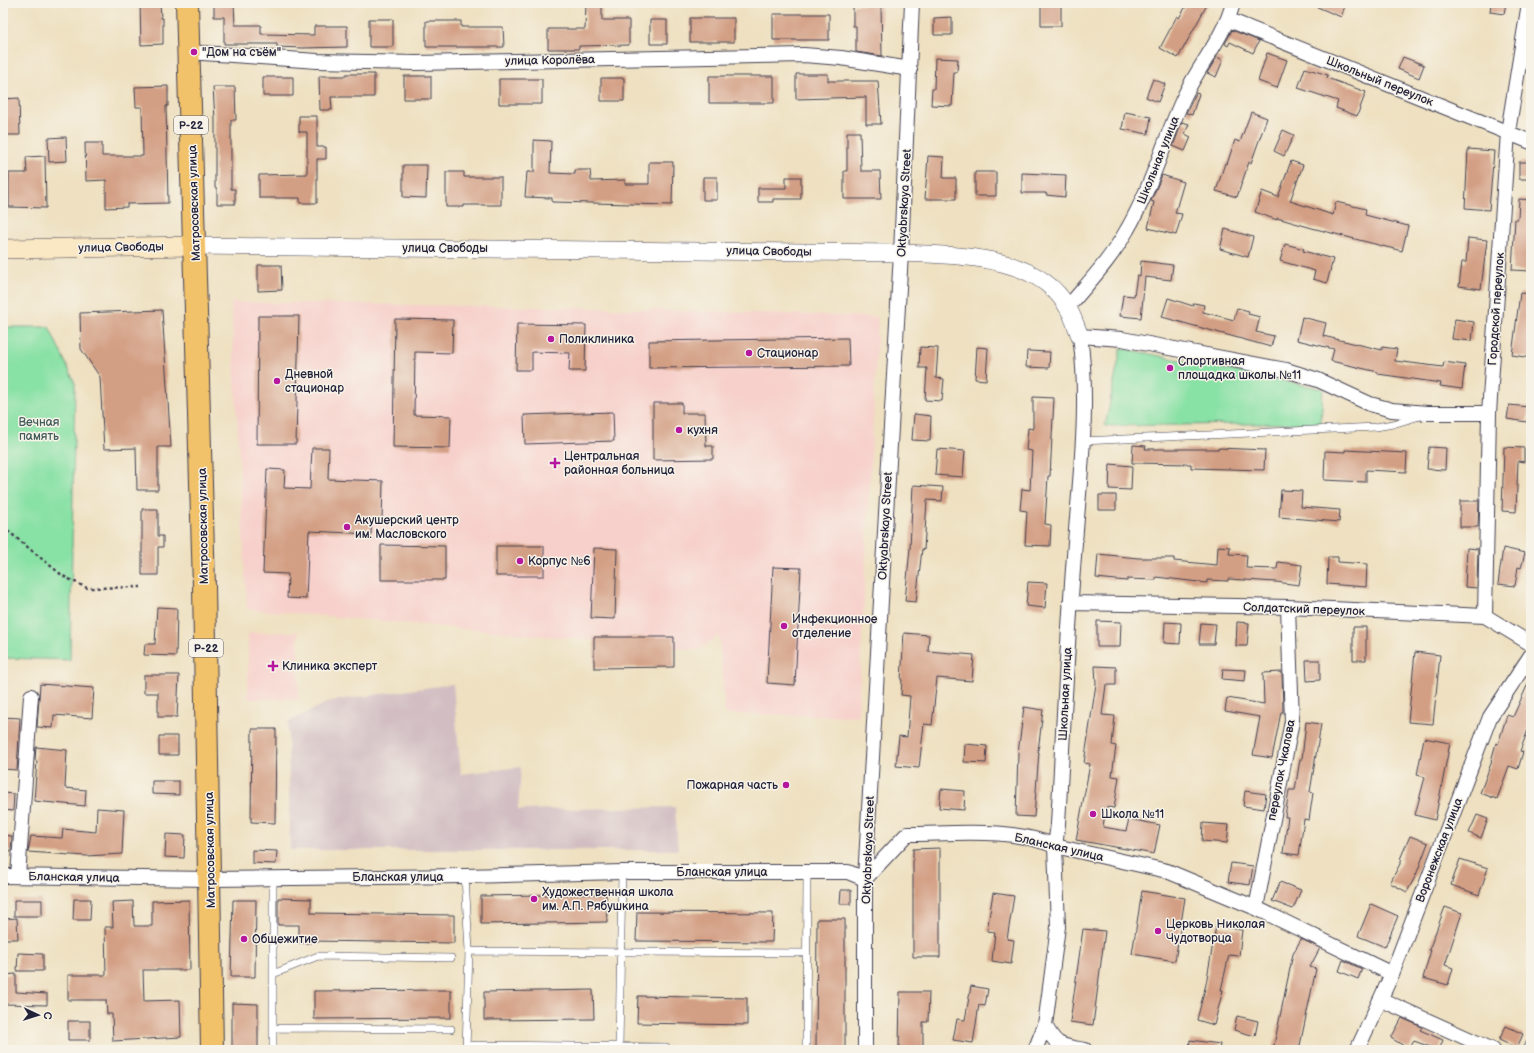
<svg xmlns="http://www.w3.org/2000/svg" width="1534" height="1053" viewBox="0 0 1534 1053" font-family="'Balsamiq Sans',sans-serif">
	<rect width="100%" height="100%" fill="#f7f3e8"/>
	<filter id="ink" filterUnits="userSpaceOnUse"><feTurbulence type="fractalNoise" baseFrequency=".025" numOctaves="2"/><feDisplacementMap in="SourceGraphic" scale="8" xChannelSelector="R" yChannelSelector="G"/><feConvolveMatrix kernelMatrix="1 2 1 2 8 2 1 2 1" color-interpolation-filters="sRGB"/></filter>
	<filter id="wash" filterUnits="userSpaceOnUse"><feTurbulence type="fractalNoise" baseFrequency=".012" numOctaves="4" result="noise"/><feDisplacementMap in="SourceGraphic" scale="16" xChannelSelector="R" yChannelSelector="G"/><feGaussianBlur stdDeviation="0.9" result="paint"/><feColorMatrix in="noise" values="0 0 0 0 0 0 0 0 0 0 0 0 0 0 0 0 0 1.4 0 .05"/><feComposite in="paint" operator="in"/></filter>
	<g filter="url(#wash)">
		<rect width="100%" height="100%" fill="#eee0c0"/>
		<!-- built -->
		<path fill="#f7d0cb" d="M231,302L600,308L878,317L858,716L725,714L719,635L700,650L247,609Z
			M298,632L299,699H248V633Z"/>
		<!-- industrial -->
		<path fill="#d2bec2" d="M453,684L461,774L521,767L518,810L675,807L678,850H290L288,722L330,701Z"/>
		<!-- green -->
		<path fill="#88e1a5" stroke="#558270" d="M3,327H49L75,383L70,660L3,658Z
			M1121,348L1323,389L1321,423L1105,426Z"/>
		<g id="blocks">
			<!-- building -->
			<path fill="#d39f84" d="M140,3H160L161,18H163V44L141,45Z
				M214,3H234L235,25H261V34L314,35V26H347V47L303,48L277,47V44H224V17H214Z
				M586,3H602V20H629V45L579,46V49H548V29H585Z
				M1041,3H1061V26H1041Z
				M1188,3H1208L1178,58L1160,48L1177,16L1179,18Z
				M1308,3H1346L1341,17Z
				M1491,3H1506L1504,14L1490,12Z
				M853,5H881L882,56L856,52V26H853Z
				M773,14H829V40H773Z
				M952,17V35H934V18Z
				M690,18H734V42H690Z
				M369,19H393V47H369Z
				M650,20H667V44H650Z
				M426,21H461V27H503L504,47H426Z
				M1232,30L1259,41L1253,53L1230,42L1228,46L1225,44Z
				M1267,53L1287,60L1277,88L1258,81Z
				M1217,57L1223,60L1216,77L1207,73Z
				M1403,57L1424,65L1419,78L1398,69Z
				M935,58L958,59L957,72H954L952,106L931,105L932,89H934Z
				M1305,68L1328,75L1327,78L1366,92L1357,116L1336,108L1338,101L1298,88Z
				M346,74H374V97H331L332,110H320L319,76H346Z
				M796,74H828V81H878L881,124H866V97L796,99Z
				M404,76H431V99H404Z
				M709,76H774V103H709Z
				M263,77H293V96H263Z
				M601,78H624V101H601Z
				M499,79H542V104H499Z
				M1153,79L1165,84L1158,102L1146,97Z
				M168,86V106H166L168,203L127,204V207L106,208V180L86,181L85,143H102V156H143L142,107H136L135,87Z
				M213,87H235L236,120H231V189H235V204H217V188H215V120Z
				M1196,93L1199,94L1192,115L1186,113Z
				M19,98L20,135H3V99Z
				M1125,112L1151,117L1148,134L1122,129Z
				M1251,112L1267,118L1251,163L1249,162L1237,197L1216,191L1225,163L1227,164L1235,140L1240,142Z
				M299,116H317V147H326V159H317V203H300V198H259V175L307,174V132H299Z
				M1182,122L1189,124L1185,134L1191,137L1185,151L1173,146Z
				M1283,130L1294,135L1284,156L1274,151Z
				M847,132H860L861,171H880L881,199H844V171H847Z
				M66,137L67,161L49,162L48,138Z
				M534,140L551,141L550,173L575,174V170H590L591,181L625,180V184H649V162H673L672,205L552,202V198L525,197L527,172H534Z
				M1468,149L1494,151L1489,210L1465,208Z
				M45,156L46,208L9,207V173H27L26,157Z
				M928,156L944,157L943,178H956V199H925Z
				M1291,161L1303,165L1290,201L1333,215L1336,202L1366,209L1365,215L1408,226L1402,251L1312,228L1277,218V220L1255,212L1262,191L1278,197Z
				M1519,162H1531V179H1519Z
				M403,165H427L426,198L403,197Z
				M446,172H464V177H501V205H464V207H446Z
				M975,172H996V196H975Z
				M1022,173L1066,175L1065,197L1046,195V193H1022Z
				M1162,175L1184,182L1175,213L1182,214L1176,235L1148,228L1154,202L1151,201Z
				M703,177H717V200H703Z
				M786,177H801V199H773V202H758V188H786Z
				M1519,199L1531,200V271L1512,270L1515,219H1518Z
				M1225,229L1253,237L1248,257L1220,249Z
				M1468,238L1487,240L1481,289L1459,286L1462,262H1466Z
				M1285,244L1304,249L1303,251L1333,259L1327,283L1313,279L1315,271L1280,261Z
				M1141,261L1173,265L1171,280L1145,277L1141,318L1120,316L1123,295L1134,296L1137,275L1140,276Z
				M258,265H281L282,290L258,291Z
				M1520,293L1531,294V358L1512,355Z
				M1168,298L1193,306L1194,303L1204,305L1203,312L1234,320L1237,308L1249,311L1248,314L1260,317L1256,332L1274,336L1271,347L1162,317Z
				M162,310L171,447H158V490H137L136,448L104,449L100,377L81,349L80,313Z
				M258,316H299L296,444H257Z
				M1302,317L1326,323L1323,336L1382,350V347L1397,349L1395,361L1443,367L1444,362L1465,365L1462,389L1440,386L1441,383L1378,374V372L1331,361L1334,349L1297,340Z
				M395,319L453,320L452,353L415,352L414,415L451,416L450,448L393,447Z
				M1455,319L1474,322L1472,341L1452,339Z
				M517,324L586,325L585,371H569L570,353L532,352V370H516Z
				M848,338L849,366L649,368V341Z
				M920,347L938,348L936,378L944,379L942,401L925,400L927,368H919Z
				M977,347L988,348L986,380L975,379Z
				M1027,351L1050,352L1049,368L1026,367Z
				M1033,397L1054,398L1050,476H1048L1045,524L1051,525L1050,546L1025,545L1027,511L1020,510L1022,489L1030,490L1032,451L1026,450L1028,428L1033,429Z
				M653,403H682V413H705L706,446H713V459L653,460Z
				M1509,405L1529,407L1527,422L1507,419Z
				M613,412L614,441L525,444L524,415Z
				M914,414L931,416L930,441L912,440Z
				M1133,445L1146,446L1145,449H1219V448L1265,450L1264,470L1191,468V464L1132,463Z
				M1429,447L1446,448L1445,470L1427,469Z
				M1504,447L1524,448V462L1518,461L1516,512L1502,511Z
				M312,448H329L328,479L383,481L382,521H372L371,534L309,531L306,599L287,598L288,574L263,573L267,469L285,470L284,488L310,489Z
				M937,449L965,451L963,477L935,475Z
				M1345,450L1407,453L1406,472L1366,470V482L1324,480L1325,451L1345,452Z
				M1110,464L1132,466L1131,490L1109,489Z
				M913,485L943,487L942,501L927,500L924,550L922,549L916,602L905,601L910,548Z
				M1281,490L1302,491L1301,507L1340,510L1339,522L1279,517Z
				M1099,495H1116V510H1099Z
				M1460,501H1479L1478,527H1460Z
				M142,509H158V536H163V547H158V575H142Z
				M381,545L445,546V580H381Z
				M496,546H544V576H496Z
				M1218,546L1230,547L1229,554L1247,555L1246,568L1277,569L1278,562L1302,565L1299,585L1276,582L1228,579V581L1207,580V583L1156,577V580L1127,579V581L1096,578L1098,554L1138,558H1174V561L1217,565Z
				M594,548L617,549L615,619L591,618Z
				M1467,548L1478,549L1477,588L1465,587Z
				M1503,548L1525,553L1521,568L1518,567L1515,586L1498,584Z
				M1328,557H1338V562L1367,564L1366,587L1327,584Z
				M773,567L801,568L795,685L767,683Z
				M1028,582L1047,583L1045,608L1026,606Z
				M157,607L177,608L176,656L144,655L145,644H155Z
				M1097,621L1121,622L1120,647H1097Z
				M1165,622L1181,623L1180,644L1164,643Z
				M1237,622L1249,623L1247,646H1236Z
				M1201,623L1216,624L1214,644H1199Z
				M1353,627H1366V660H1353Z
				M904,633L929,635L928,651L974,655L972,681L937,678L932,725L924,724L919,768L896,766L899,736L907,737L910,696L901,695L902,680H901Z
				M594,637H674V667L594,668Z
				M1415,652L1440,655L1433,724L1408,722Z
				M1306,660H1320V680L1307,681Z
				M1095,666L1116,667V685H1106L1102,715L1115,716L1112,745L1116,746L1112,776L1119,777L1114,808L1106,807L1103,827L1126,831L1129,819L1160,825L1154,854L1076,840L1090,764L1084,763L1096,684Z
				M1223,669L1246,670L1245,681L1222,679Z
				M1282,672L1283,712H1281L1272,758L1253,755L1260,717L1225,711L1227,698L1264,704L1263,673Z
				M144,675H179L177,717H158V693H144Z
				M1531,677V722L1520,751L1523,752L1518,769L1509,766L1497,799L1480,793L1492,761H1491L1496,743L1498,744L1507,715L1513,717Z
				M40,684L94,688L92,718L54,715L53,728L37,727Z
				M1024,707L1043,710L1038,752H1039L1034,817L1016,816L1018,753Z
				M3,717L20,718L17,770L3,769Z
				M1306,722L1321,724L1310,792L1313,793L1309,820L1304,819L1299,855L1283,853L1288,817H1285L1289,790H1295L1300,759H1302Z
				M252,729H276L275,823L251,822Z
				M159,736H178V755H159Z
				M1424,738L1450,743L1435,820L1415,815L1425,777L1417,775Z
				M965,744L987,746L986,763L964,762Z
				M36,747L67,750L65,788L86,790L85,806L34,801L37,761L35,760Z
				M152,781H179V795L152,794Z
				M941,789L965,791L964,810L939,808Z
				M1245,791L1266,794L1264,809L1243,806Z
				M3,793L14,794L13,811L3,810Z
				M97,808L124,810L122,854L86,856L28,852L31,836L62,838L63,829L96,832Z
				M1477,815L1488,819L1481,838L1469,833Z
				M1203,823L1229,825L1227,843L1202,841Z
				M166,834L185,835L184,858L165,857Z
				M3,835L12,836L11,851L3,850Z
				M1410,836L1428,843L1416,875L1407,892L1390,883L1402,860L1400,859Z
				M940,848V957H913V849Z
				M252,850L277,851L276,864L252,863Z
				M1460,859L1488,868L1479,895L1451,885Z
				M1231,863L1253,866L1250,885L1228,882Z
				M1280,882L1301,890L1293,909L1272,901Z
				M841,890H851V904H840Z
				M1142,891L1185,898L1175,961L1132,954Z
				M993,893L1014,896L1007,939L1014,940L1011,964L992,961L995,932L987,931Z
				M606,894L607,922L481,924V896Z
				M278,898L311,899V913L454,915V943L310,941V943H299V925H278Z
				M74,899H91L90,920H73Z
				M14,900H42V916H14Z
				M189,900L190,970H143L144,1001L180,1000L181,1037L113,1041L112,1014H107L106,1000H68V975H106L105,927H113L112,902L133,901L134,926H152V901Z
				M233,900H256L255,977H231Z
				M1371,904L1398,916L1385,947L1358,936Z
				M1445,907L1462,913L1445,965L1453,968L1448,985L1423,978L1431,950H1429Z
				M637,912L773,913L772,942L636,941Z
				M17,918L18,939H3V919Z
				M817,919H845V1050H816Z
				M1216,926L1242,930L1239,956L1229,955L1221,990H1223L1214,1025L1197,1020L1206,984Z
				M1083,929L1105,931L1093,1025L1070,1022Z
				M1301,939L1320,948L1310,967L1316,969L1299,1050H1273L1293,954Z
				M18,953L43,954V971H17Z
				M1343,960L1362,969L1358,979L1339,971Z
				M16,974V992L47,994V1005L3,1004V975Z
				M971,986L988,989L985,1006L979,1005L973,1043L953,1040L957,1019L965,1020Z
				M451,990V1018L314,1019V991Z
				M593,990L594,1019L484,1020V992Z
				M900,992H929L928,1022H923V1050H899Z
				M638,996L747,998V1025L637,1023Z
				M232,1003L258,1004V1050H232Z
				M1237,1016L1258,1021L1255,1036L1234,1030Z
				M1402,1018L1422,1027L1420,1030L1443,1040L1439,1050L1414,1041L1409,1049L1391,1038Z
				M68,1021H90V1040H68Z
				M1506,1026L1523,1034L1517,1048L1499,1040Z
				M1190,1040L1220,1044L1219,1050H1189Z"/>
		</g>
	</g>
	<g filter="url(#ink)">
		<use href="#blocks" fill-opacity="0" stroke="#413e4f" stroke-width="1"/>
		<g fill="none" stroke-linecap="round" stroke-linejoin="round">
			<!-- service casing -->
			<g stroke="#413e4f" stroke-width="8">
				<path id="service" d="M1082,441L1376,427L1393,424L1420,416
					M465,876L469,951L466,1050
					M273,878V1050
					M469,951L807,953
					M273,974L318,956L451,958
					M273,1028L451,1029
					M466,1045L666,1047
					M619,1047L622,872
					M806,1050L807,872"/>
			</g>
			<!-- minor casing -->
			<g stroke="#413e4f" stroke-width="16">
				<path id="minor" d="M1229,20L1531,142
					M188,52L317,61L416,63L804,55L841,58L910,69
					M1068,307C1089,282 1111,259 1127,230C1151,189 1163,143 1183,99C1198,66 1224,38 1233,3
					M1070,603L1288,607L1485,616L1531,644
					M1485,616L1489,413L1508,132L1529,3
					M3,876L210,879L465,876L622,872H848L865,879L907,834C953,834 1012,827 1055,846L1167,871L1256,908L1392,974
					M18,876L31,696
					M1256,908L1292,721L1288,607
					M1382,1000L1493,1050
					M1045,1025C1056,1047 1062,1046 1085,1050
					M865,1050V879L901,253L912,3
					M1035,1050L1045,1025L1058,927L1055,846L1058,824C1063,735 1067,645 1074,556C1079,483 1090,409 1080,336L1122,339L1286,370L1318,380L1370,404L1392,410L1427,413H1489
					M1357,1050L1392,974L1490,717L1531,655
					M1530,1050L1531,1048"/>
			</g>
			<!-- tertiary casing -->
			<g stroke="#413e4f" stroke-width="18">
				<path id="tertiary" d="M195,246L901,253C955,256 1037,253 1068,308C1073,316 1076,327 1080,336"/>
			</g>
			<!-- secondary casing -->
			<g stroke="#413e4f" stroke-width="20">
				<path id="secondary" d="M3,249L195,246"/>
			</g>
			<!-- trunk casing -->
			<g stroke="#413e4f" stroke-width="24">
				<path id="trunk" d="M187,3L204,586L212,1050"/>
			</g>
			<!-- path -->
			<path stroke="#413e4f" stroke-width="2.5" stroke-dasharray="3 3" stroke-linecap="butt" d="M3,527L63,576L87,588L141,587"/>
			<!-- service -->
			<use href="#service" stroke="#fff" stroke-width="7"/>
			<!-- minor -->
			<use href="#minor" stroke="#fff" stroke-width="14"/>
			<!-- tertiary -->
			<use href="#tertiary" stroke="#fff" stroke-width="17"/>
			<!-- secondary -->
			<use href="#secondary" stroke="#fae7c3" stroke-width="19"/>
			<!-- trunk -->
			<use href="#trunk" stroke="#f2c26a" stroke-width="22"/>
		</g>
	</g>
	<!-- markers -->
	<g fill="#b5179e" stroke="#f7f3e8" stroke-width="1.5">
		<circle cx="194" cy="52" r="4"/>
		<circle cx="551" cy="339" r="4"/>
		<circle cx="749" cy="353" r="4"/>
		<circle cx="1170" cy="368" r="4"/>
		<circle cx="277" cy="381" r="4"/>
		<circle cx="679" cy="430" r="4"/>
		<path d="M553 457h4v4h4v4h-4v4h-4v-4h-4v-4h4z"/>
		<circle cx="347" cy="527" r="4"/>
		<circle cx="520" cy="561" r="4"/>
		<circle cx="784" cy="626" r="4"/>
		<path d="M271 660h4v4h4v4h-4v4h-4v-4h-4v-4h4z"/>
		<circle cx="786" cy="785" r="4"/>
		<circle cx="1093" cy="814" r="4"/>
		<circle cx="534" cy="899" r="4"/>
		<circle cx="1158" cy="931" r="4"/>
		<circle cx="244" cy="939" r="4"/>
	</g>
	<g text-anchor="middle" stroke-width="3" stroke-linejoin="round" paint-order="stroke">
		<!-- shield labels -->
		<g fill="#f7f3e8" stroke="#62616f" stroke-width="1">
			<rect x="174" y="116" width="34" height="18" rx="3"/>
			<rect x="189" y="639" width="34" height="18" rx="3"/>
		</g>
		<g font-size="11" font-weight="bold" fill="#22223b">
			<text x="191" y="129">Р-22</text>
			<text x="206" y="652">Р-22</text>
		</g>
		<!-- poi labels -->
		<g font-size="12" fill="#22223b" stroke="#f7f3e8" text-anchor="start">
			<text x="202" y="56">"Дом на съём"</text>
			<text x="559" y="343">Поликлиника</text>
			<text x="757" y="357">Стационар</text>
			<text x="1178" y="365">Спортивная<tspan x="1178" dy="14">площадка школы №11</tspan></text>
			<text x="285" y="378">Дневной<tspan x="285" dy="14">стационар</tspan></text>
			<text x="687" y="434">кухня</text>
			<text x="564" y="460">Центральная<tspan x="564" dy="14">районная больница</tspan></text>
			<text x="355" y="524">Акушерский центр<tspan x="355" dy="14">им. Масловского</tspan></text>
			<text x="528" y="565">Корпус №6</text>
			<text x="792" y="623">Инфекционное<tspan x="792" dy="14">отделение</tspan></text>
			<text x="282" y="670">Клиника эксперт</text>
			<text x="778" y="789" text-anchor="end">Пожарная часть</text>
			<text x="1101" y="818">Школа №11</text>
			<text x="542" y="896">Художественная школа<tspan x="542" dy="14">им. А.П. Рябушкина</tspan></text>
			<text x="1166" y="928">Церковь Николая<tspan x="1166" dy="14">Чудотворца</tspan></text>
			<text x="252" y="943">Общежитие</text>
		</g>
		<!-- street labels -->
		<g font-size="12" fill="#22223b" stroke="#f7f3e8">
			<text transform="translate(550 60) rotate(-1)" y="4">улица Королёва</text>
			<text transform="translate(1380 81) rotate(22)" y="4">Школьный переулок</text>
			<text transform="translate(1158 160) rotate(-68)" y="4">Школьная улица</text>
			<text transform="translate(194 203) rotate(-92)" y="4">Матросовская улица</text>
			<text transform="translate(904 203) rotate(-87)" y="4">Oktyabrskaya Street</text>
			<text transform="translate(121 247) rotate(-1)" y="4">улица Свободы</text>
			<text x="445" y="252">улица Свободы</text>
			<text transform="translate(769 251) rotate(1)" y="4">улица Свободы</text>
			<text transform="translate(1496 309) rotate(-86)" y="4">Городской переулок</text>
			<text transform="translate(203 526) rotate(-91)" y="4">Матросовская улица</text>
			<text transform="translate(885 526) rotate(-87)" y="4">Oktyabrskaya Street</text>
			<text transform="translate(1304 609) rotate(2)" y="4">Солдатский переулок</text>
			<text transform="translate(1065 694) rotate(-87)" y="4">Школьная улица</text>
			<text transform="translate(1281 770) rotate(-79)" y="4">переулок Чкалова</text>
			<text transform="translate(1059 847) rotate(13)" y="4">Бланская улица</text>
			<text transform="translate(210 850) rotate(-91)" y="4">Матросовская улица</text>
			<text transform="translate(868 850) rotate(-88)" y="4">Oktyabrskaya Street</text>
			<text transform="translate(1439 850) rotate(-69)" y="4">Воронежская улица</text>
			<text x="722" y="876">Бланская улица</text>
			<text transform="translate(74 877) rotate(1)" y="4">Бланская улица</text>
			<text x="398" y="881">Бланская улица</text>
		</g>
		<!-- park labels -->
		<g font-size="12" fill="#415b5b" stroke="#f7f3e8">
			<text x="39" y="426">Вечная<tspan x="39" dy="14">память</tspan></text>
		</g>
	</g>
	<!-- margin -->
	<rect width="1534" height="1053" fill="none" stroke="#f7f3e8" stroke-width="16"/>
	<!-- north arrow -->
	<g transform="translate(38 1015) rotate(94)" stroke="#f7f3e8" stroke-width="3" paint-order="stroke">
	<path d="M0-3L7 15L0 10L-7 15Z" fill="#22223b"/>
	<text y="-6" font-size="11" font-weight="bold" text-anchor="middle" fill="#22223b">С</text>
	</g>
</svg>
